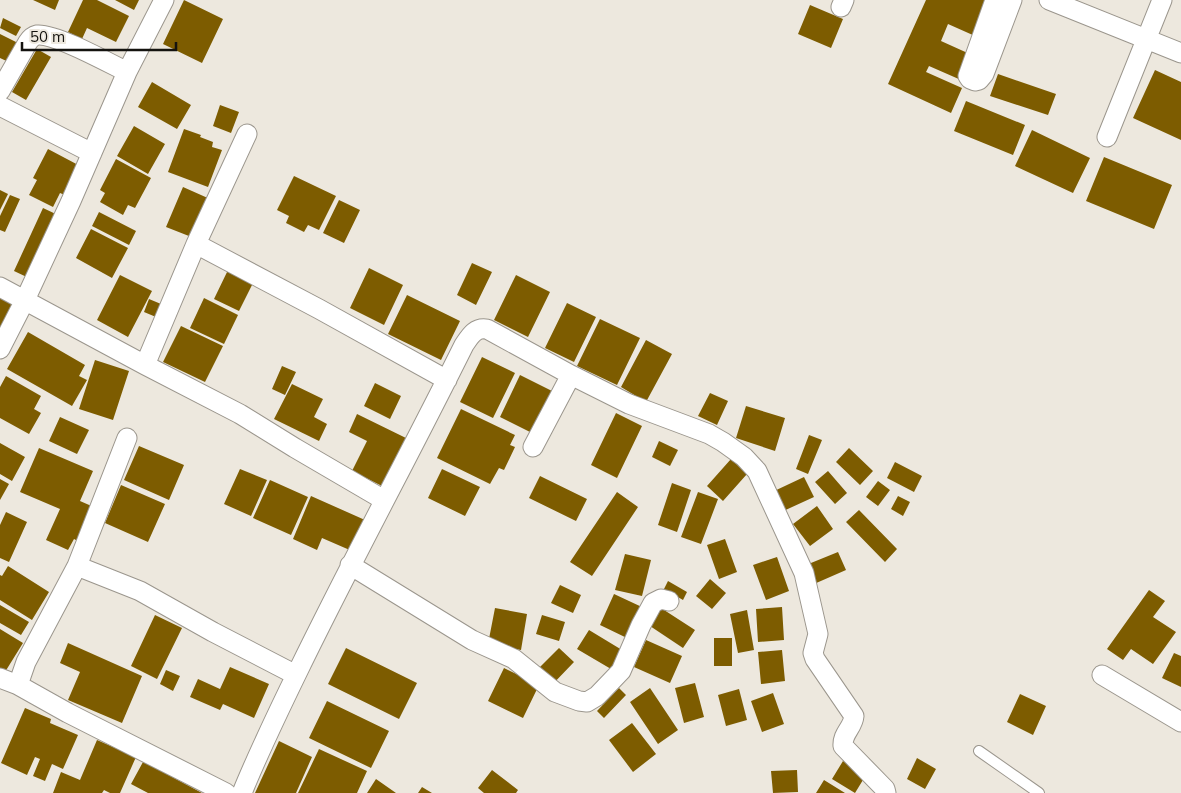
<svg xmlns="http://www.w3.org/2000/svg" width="1181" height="793" viewBox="0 0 1181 793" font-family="Mulish,sans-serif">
	<rect width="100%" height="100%" fill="#ede8de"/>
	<!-- building -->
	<path fill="#7d5c00" d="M33,0H59L55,10Z
		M83,0H97L129,16L116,42L87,28L82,39L68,32Z
		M115,0H139L134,10Z
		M184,0L223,19L202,63L163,44Z
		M926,0H985L990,3L975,36L948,24L941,41L972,55L961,80L929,66L926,72L962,88L951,113L888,84Z
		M810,5L843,19L831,48L798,34Z
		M3,18L21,27L16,36L0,28Z
		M0,34L24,46L15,65L0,58Z
		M37,49L51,57L26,100L12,92Z
		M1155,70L1181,82V140L1133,118Z
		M998,74L1056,94L1048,115L990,96Z
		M152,82L191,105L177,129L138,107Z
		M966,101L1025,125L1013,155L954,131Z
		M220,105L239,112L231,133L213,126Z
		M134,126L165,144L148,174L117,156Z
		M184,129L201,135L200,137L213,142L212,147L222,150L208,187L168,172Z
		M1032,130L1090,158L1073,193L1015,166Z
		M48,149L82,167L67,196L60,193L53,207L29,195L37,180L33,178Z
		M1104,157L1172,185L1154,229L1086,201Z
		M116,159L151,178L135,208L128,205L123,215L100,202L105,193L100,190Z
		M294,176L336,196L319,230L308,225L304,232L286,223L289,216L277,210Z
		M183,187L210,199L194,238L166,227Z
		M0,190L8,194L0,210Z
		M10,195L20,199L5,232L0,230V216Z
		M339,200L360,210L344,243L323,233Z
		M43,208L60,216L31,279L14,271Z
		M99,212L136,231L129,245L92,226Z
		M91,229L128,248L112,278L76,258Z
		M472,263L492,272L476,305L457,295Z
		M369,268L403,285L384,325L350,308Z
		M228,270L253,283L239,311L214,299Z
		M120,275L152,291L128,337L97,320Z
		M516,275L550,292L528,337L494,320Z
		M0,295L17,303L5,330L0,328Z
		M407,295L460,321L441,360L388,334Z
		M204,298L238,315L224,344L190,328Z
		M149,299L161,304L156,317L144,312Z
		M567,303L596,317L574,362L545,348Z
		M600,319L640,338L617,385L577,366Z
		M181,326L223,346L205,382L163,362Z
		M28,332L85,365L79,376L87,380L72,406L7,369Z
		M646,340L672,354L646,402L621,387Z
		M482,357L515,373L493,418L460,402Z
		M95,360L129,371L113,420L79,409Z
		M282,366L296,372L285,395L272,389Z
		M520,375L558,394L538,436L500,417Z
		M6,376L41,396L34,409L41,413L29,434L0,418V387Z
		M375,383L401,396L390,419L364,406Z
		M292,384L323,399L314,417L327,424L319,441L274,419Z
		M710,393L728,401L717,425L698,416Z
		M746,406L785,418L775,451L736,438Z
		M461,409L515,435L510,445L515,447L504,470L499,468L490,484L437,458Z
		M616,413L642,426L617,478L591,465Z
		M357,414L408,439L400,457L397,456L382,486L352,471L367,441L349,432Z
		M60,417L89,430L77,454L49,441Z
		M809,435L822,440L808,474L796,469Z
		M659,441L678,450L670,466L652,457Z
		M0,443L25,457L12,481L0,474Z
		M139,446L184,465L169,500L124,480Z
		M39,448L93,471L80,501L96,508L80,542L74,539L68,550L46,540L60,509L20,492Z
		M849,448L873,471L860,485L836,462Z
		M731,459L747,474L723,501L707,486Z
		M895,462L922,476L914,492L887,478Z
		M240,469L267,480L251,516L224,504Z
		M442,469L480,487L465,516L428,498Z
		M828,471L847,493L835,504L815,482Z
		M540,476L587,499L576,521L529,498Z
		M804,477L814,497L779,513L770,493Z
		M0,479L9,484L0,500Z
		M270,480L308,497L291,535L253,518Z
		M878,481L890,490L878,506L866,497Z
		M672,483L691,490L677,532L658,525Z
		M121,485L165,504L148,542L105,523Z
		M617,492L638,507L592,576L570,562Z
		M698,492L718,499L701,544L681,537Z
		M311,496L365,520L352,551L322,538L317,550L293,539Z
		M898,496L910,502L903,516L891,509Z
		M817,506L833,529L810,546L793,524Z
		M859,510L897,549L885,562L846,522Z
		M6,512L27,522L9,562L0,558V525Z
		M725,539L737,572L719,579L707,545Z
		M838,552L846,570L814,584L806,565Z
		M625,554L651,560L642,596L615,590Z
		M777,557L789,591L766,600L753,565Z
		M8,566L49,592L32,620L0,600V575L2,576Z
		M710,579L726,593L712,609L696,596Z
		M668,581L687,592L683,600L664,589Z
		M560,585L581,595L573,613L551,603Z
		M1149,590L1165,601L1153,617L1176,632L1153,664L1131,649L1123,660L1107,649Z
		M614,594L644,608L629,639L600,625Z
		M0,605L29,622L21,635L0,623Z
		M782,607L784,640L758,642L756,609Z
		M495,608L527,614L521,650L488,644Z
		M661,608L695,630L683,648L650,626Z
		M747,610L754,650L738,653L730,614Z
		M155,615L182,628L157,679L131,666Z
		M542,615L565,622L559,641L536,634Z
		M0,629L23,643L5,672L0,670Z
		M589,630L622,650L611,669L577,649Z
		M714,638H732V666H714Z
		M646,640L682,656L670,683L634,667Z
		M68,643L142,676L122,723L68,700L80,672L60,663Z
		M346,648L417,683L399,719L328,684Z
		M559,648L574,662L550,687L535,672Z
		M782,650L785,681L761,684L758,652Z
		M1174,653L1181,656V687L1162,678Z
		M230,667L269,684L254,718L223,704L220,710L190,697L198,679L220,689Z
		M504,668L539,685L523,718L488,701Z
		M166,670L180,676L173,691L160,684Z
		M695,683L704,717L684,723L675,688Z
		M619,688L626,695L604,718L597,711Z
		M650,688L678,730L658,744L630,702Z
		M739,689L747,720L726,726L718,695Z
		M773,693L784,724L762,732L751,701Z
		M1020,694L1046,706L1033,735L1007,722Z
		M327,701L389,731L371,768L309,738Z
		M25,708L51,719L50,723L78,735L63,769L52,764L45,781L33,776L40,759L35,757L27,775L1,763Z
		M632,723L656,754L633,772L609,740Z
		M97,740L136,757L120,793H110L104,790L102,793H53L61,772L80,780Z
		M279,741L312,757L296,793H255Z
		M319,749L367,771L357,793H298Z
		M917,758L936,769L925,789L907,779Z
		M843,761L866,775L855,793L832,779Z
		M143,762L163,772L202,793H148L131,784Z
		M492,770L518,790L516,793H484L478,788Z
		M797,770L798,792L773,793L771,771Z
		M376,779L396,793H367Z
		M824,780L845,793H816Z
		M422,787L432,793H418Z"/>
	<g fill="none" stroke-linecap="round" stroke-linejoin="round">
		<!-- lane casing -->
		<g stroke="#9b968d" stroke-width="12">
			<path id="lane" d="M979,751L1039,793"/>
		</g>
		<!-- street casing -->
		<g stroke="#9b968d" stroke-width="21">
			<path id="street" d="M995,0L968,76L970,79L975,81L979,80L984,74L1012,0
				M1049,0L1181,53
				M841,7L844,0
				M0,91L28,42C30,39 33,36 37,35C55,33 109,63 127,72
				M0,106L92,153
				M1107,137L1162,0
				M196,244L319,309L447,380
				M0,287L145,365L240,414L295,448L384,500
				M0,349L25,300L71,201L127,72L164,0
				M145,365L196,244L247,134
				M571,375L629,404L709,434L723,442L744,457L757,471L804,573L818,634L813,653L815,659L854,716C853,728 842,733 843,746L885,789L886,793
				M350,565L472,640L514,659L555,692L579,701L587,702L597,696L621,671L641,625L653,603L661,599L669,601
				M77,566L140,591L213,632L296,675
				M1102,675L1181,722
				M0,678L18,685L68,713L226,793
				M18,685L26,662L77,566L127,438
				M242,793C259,751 279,710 299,669C352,560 410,454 464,345C470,336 475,327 487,329L571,375L533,447"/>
		</g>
		<!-- lane -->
		<use href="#lane" stroke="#fff" stroke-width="10"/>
		<!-- street -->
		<use href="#street" stroke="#fff" stroke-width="19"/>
	</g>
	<!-- scale -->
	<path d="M22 42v8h154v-8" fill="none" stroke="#14130f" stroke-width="2.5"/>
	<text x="30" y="42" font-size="15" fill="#14130f" stroke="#ede8de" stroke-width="4" paint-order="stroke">50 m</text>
</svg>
